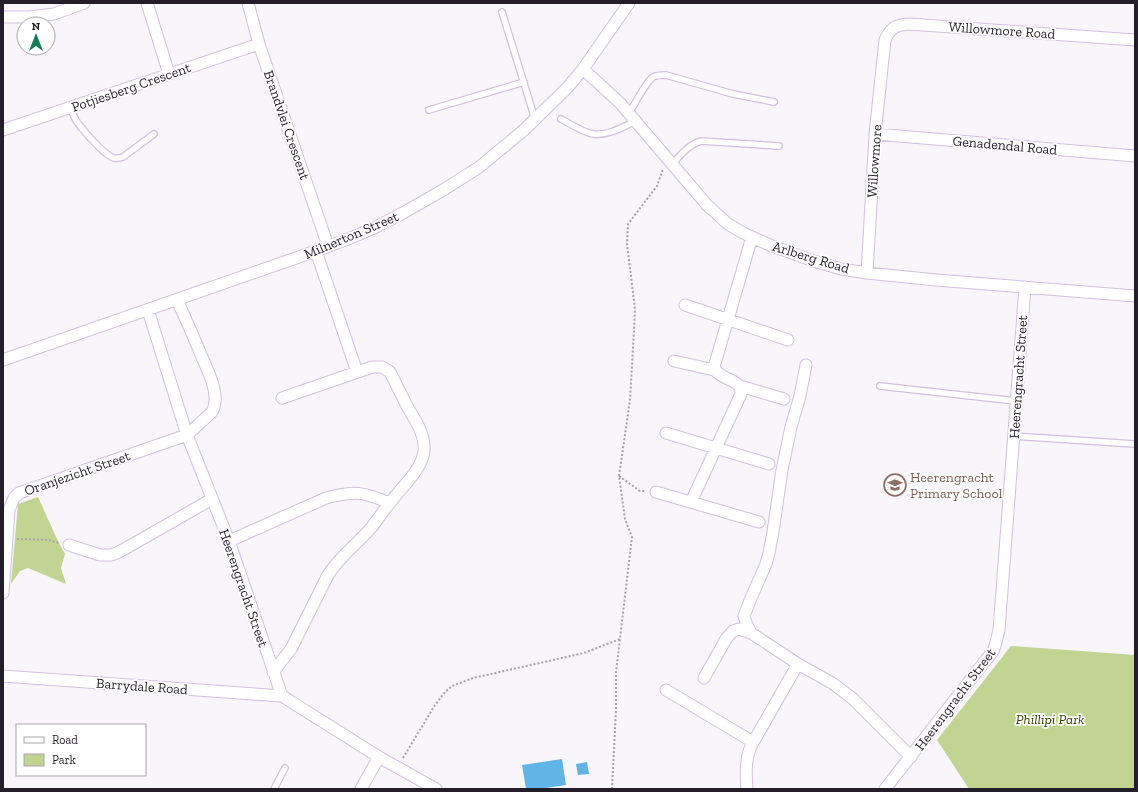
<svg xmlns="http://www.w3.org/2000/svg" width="1138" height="792" viewBox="0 0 1138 792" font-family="'Zilla Slab',serif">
	<rect width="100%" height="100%" fill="#f8f5fb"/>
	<!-- green -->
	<path fill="#c1d491" d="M38,497L57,539L65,554L61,568L66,584L28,568L20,571L11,584L18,504Z
		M1011,646L1135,655V789H969L937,740Z"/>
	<!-- water -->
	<path fill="#60b5e6" d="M562,759L566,785L539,789H526L522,765Z
		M587,762L589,774L578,775L576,764Z"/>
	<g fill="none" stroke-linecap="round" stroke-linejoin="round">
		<!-- lane casing -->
		<g stroke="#d0c1e1" stroke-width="8">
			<path id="lane" d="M502,12L535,119
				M70,107C72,112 74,117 77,122C83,130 105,156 114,158C117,159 120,158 123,157L154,134
				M429,110L524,82
				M629,114C634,105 646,82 653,77C656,75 662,75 666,75L733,94L774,102
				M561,119C571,124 582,132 593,134C608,136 623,127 636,121
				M672,164C680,156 689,144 701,141L779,146
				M880,386L1016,401
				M1013,436L1135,444
				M274,789L285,768"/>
		</g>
		<!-- street casing -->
		<g stroke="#d0c1e1" stroke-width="13">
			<path id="street" d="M147,3L169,74
				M248,3L259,44L328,246
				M3,17H29L54,14L84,3
				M583,69L620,103L707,205L728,224L743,233L772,246L814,261L841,269L867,273L936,280L1135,296
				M3,130L259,44
				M875,134L1135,156
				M316,251L357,372
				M867,273L875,134L885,40C891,27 896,25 909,24L1135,40
				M685,305L788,340
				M148,310L187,435L229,541L282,696L379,757L436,789
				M3,360L316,251L353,237L376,227L403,213L443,190L478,168L524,130L568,87L583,69L629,3
				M674,361L714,370
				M740,386L784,399
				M666,433L769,464
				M656,492L759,522
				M691,502L741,394C743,378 717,380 714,367L752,237
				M229,541L326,498C353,491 363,491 389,503
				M69,545L100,555H111L117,553L135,543L212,499
				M3,593L9,510L14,498L19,493L187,435L211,413C216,406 216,398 214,389C212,378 206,367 202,357C194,338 186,319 177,300
				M751,633L747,625L744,616L751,598L766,564L769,553L773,532L782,470L791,427L800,396L806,365
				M273,672L291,649L328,575C339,557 357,544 371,528C379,518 385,508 393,499C405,483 426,466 424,445C423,431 414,418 407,406C402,396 397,386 392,376L390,372L382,367H372L282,398
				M3,676L282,696
				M704,678L726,639L733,631L739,629L751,633L798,664L832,683L852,698L911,757
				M666,690L753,742
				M361,789L379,757
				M747,789C746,774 745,760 751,746L798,664
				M885,789L993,651L995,646L999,630L1025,287"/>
		</g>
		<!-- path -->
		<path stroke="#a5a1a9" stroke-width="2" stroke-dasharray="2 2" stroke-linecap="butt" d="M619,476L640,491H645
			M17,539L49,540L58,543
			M403,758L435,705L445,692L452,686L473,678L584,653L620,639
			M612,789L616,710V672L632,537L625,519L619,476L630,400L634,331L635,309L627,244L628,224L657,186L663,169"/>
		<!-- lane -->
		<use href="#lane" stroke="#fff" stroke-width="5.5"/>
		<!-- street -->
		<use href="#street" stroke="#fff" stroke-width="11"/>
	</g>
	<!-- icons -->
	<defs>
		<g id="school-ring" transform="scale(1.15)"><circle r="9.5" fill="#fff" stroke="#8d6e63" stroke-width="1.5"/><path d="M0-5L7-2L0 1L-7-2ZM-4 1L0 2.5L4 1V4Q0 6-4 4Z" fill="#8d6e63"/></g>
	</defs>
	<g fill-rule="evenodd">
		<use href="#school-ring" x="895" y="485"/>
	</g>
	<g text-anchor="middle" stroke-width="3.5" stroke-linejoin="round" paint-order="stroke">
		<!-- street labels -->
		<g font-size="14" fill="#231e29" stroke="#fff">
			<text transform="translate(1002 30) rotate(4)" y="5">Willowmore Road</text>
			<text transform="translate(131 87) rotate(-19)" y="5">Potjiesberg Crescent</text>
			<text transform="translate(287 125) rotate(71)" y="5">Brandvlei Crescent</text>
			<text transform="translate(1005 145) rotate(5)" y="5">Genadendal Road</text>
			<text transform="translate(874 161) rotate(-86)" y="5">Willowmore</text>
			<text transform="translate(351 235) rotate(-23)" y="5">Milnerton Street</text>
			<text transform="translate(811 257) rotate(17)" y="5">Arlberg Road</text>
			<text transform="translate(1018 377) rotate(-86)" y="5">Heerengracht Street</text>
			<text transform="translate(77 473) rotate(-19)" y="5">Oranjezicht Street</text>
			<text transform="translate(244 588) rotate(71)" y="5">Heerengracht Street</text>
			<text transform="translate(142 686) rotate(4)" y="5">Barrydale Road</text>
			<text transform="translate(955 699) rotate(-53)" y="5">Heerengracht Street</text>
		</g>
		<!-- education labels -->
		<g font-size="14" fill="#785e54" stroke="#fff" text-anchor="start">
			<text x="910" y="482">Heerengracht<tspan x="910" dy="16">Primary School</tspan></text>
		</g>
		<!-- park labels -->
		<g font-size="14" font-style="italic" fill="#313e00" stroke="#fff">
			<text x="1050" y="724">Phillipi Park</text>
		</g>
	</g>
	<!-- border -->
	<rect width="1138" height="792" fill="none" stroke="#231e29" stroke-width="8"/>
	<!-- legend -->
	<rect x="16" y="724" width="130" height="52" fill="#ffffff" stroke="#a7a5a9"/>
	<rect x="24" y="737" width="20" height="6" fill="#ffffff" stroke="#a7a5a9"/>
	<text x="52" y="744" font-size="12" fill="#231e29">Road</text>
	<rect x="24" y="754" width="20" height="12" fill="#c1d491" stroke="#a7a5a9"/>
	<text x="52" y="764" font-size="12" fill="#231e29">Park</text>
	<!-- north arrow -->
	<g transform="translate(36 36)"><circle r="19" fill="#ffffff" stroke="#a7a5a9"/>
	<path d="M0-3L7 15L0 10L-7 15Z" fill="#157b54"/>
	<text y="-6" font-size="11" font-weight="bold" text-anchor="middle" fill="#231e29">N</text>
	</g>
</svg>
